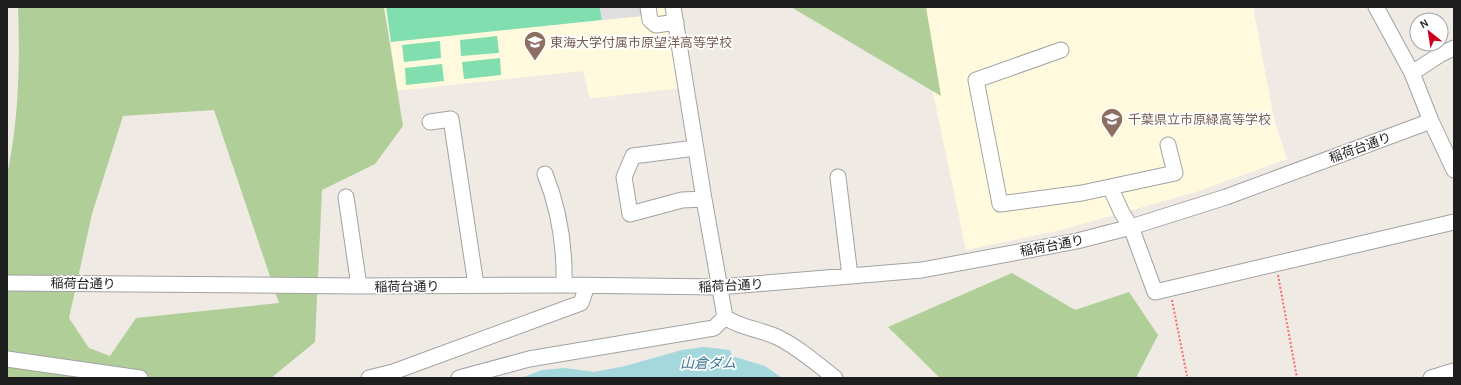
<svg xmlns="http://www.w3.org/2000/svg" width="1461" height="385" viewBox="0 0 1461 385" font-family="Karla,'Noto Sans JP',sans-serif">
	<rect width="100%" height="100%" fill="#efeae4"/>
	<!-- education -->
	<path fill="#fffadd" d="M384,7H681L688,52L676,51L680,88L590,99L583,71L396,91L391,42Z
		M915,7H1253L1274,119L1287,159L1196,192L1129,211L1061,230L966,250Z"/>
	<!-- forest -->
	<path fill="#b0ce98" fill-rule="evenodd" d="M18,7H384L403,126L375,164L322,190L315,342L271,378H7V175C19,120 20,62 18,7ZM214,110L279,303L136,318L110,356L89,348L69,318L92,214L123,116Z
		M791,7H926L941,96Z
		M1012,273L1075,310L1129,292L1158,335L1136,378H940L888,327Z"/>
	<!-- pitch -->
	<path fill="#81deae" d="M386,7H600L602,20L391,42Z
		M497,36L499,53L461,56L460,40Z
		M440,41L441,58L404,62L402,45Z
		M500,58L501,75L464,79L462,62Z
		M442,64L444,81L406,85L405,68Z"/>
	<!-- parking -->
	<path fill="#dedede" d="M600,7H642L643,16L602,20Z"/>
	<!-- water -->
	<path fill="#a4d8dd" d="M704,347L730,350L732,356L765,366L782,378H521L542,370L565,368L594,372L625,366L682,350Z"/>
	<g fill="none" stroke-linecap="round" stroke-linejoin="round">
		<!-- minor casing -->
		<g stroke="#a2a2a2" stroke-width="17">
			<path id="minor" d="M648,7L650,20L656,25L676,22
				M673,7L704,199L725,317C740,328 760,329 777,337C798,347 817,364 835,378
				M1376,7L1412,73L1431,121L1454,170
				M1061,50L976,80L1000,204L1082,193L1175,173L1168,145
				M1412,73L1441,54L1454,48
				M430,122L451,119L476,285
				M695,148L633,156L624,177L630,214L682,200L704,199
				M545,174C559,209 565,248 564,285
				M838,177L850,276
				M1110,187L1122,213L1131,227L1155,292L1454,222
				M346,197L359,286
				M7,283L359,286L564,285L719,287L922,270L1077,241L1131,227L1226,197L1431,121
				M7,359L140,378
				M369,378L393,372L581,303L587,286
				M459,378L529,359L714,328L725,317
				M1431,378L1454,371"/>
		</g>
		<!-- path -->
		<path stroke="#fa6a6f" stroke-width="2" stroke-dasharray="2 2" stroke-linecap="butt" d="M1278,275L1297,378
			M1172,300L1187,376"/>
		<!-- minor -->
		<use href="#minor" stroke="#fff" stroke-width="15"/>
	</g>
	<!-- icons -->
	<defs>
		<g id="school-pin" transform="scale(1.15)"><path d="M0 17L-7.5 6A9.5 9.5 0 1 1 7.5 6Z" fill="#8d6e63" stroke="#fff"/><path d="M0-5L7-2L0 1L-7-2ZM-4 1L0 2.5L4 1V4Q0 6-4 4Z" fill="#fff"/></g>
	</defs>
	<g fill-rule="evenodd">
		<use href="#school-pin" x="535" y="42"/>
		<use href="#school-pin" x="1112" y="119"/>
	</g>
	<g text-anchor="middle" stroke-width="3.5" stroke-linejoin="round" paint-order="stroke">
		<!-- education labels -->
		<g font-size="13" fill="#785e54" stroke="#fff" text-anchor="start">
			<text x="550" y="47">東海大学付属市原望洋高等学校</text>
			<text x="1128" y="124">千葉県立市原緑高等学校</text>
		</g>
		<!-- street labels -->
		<g font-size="13" fill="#1e1e1e" stroke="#fff">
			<text transform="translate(1360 147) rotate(-20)" y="5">稲荷台通り</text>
			<text transform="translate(1052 245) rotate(-11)" y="5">稲荷台通り</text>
			<text transform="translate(83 283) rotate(1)" y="5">稲荷台通り</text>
			<text transform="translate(731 285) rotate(-3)" y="5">稲荷台通り</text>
			<text transform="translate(407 286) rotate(-1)" y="5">稲荷台通り</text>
		</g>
		<!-- water labels -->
		<g font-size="14" font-style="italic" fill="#417896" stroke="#fff">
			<text x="708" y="368">山倉ダム</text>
		</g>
	</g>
	<!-- border -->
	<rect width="1461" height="385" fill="none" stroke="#1e1e1e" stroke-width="16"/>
	<!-- north arrow -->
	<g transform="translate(1429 32) rotate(330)"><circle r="19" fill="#ffffff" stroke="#a5a5a5"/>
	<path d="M0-3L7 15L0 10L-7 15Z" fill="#cc001c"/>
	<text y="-6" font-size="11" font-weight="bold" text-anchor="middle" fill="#1e1e1e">N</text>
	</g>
</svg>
